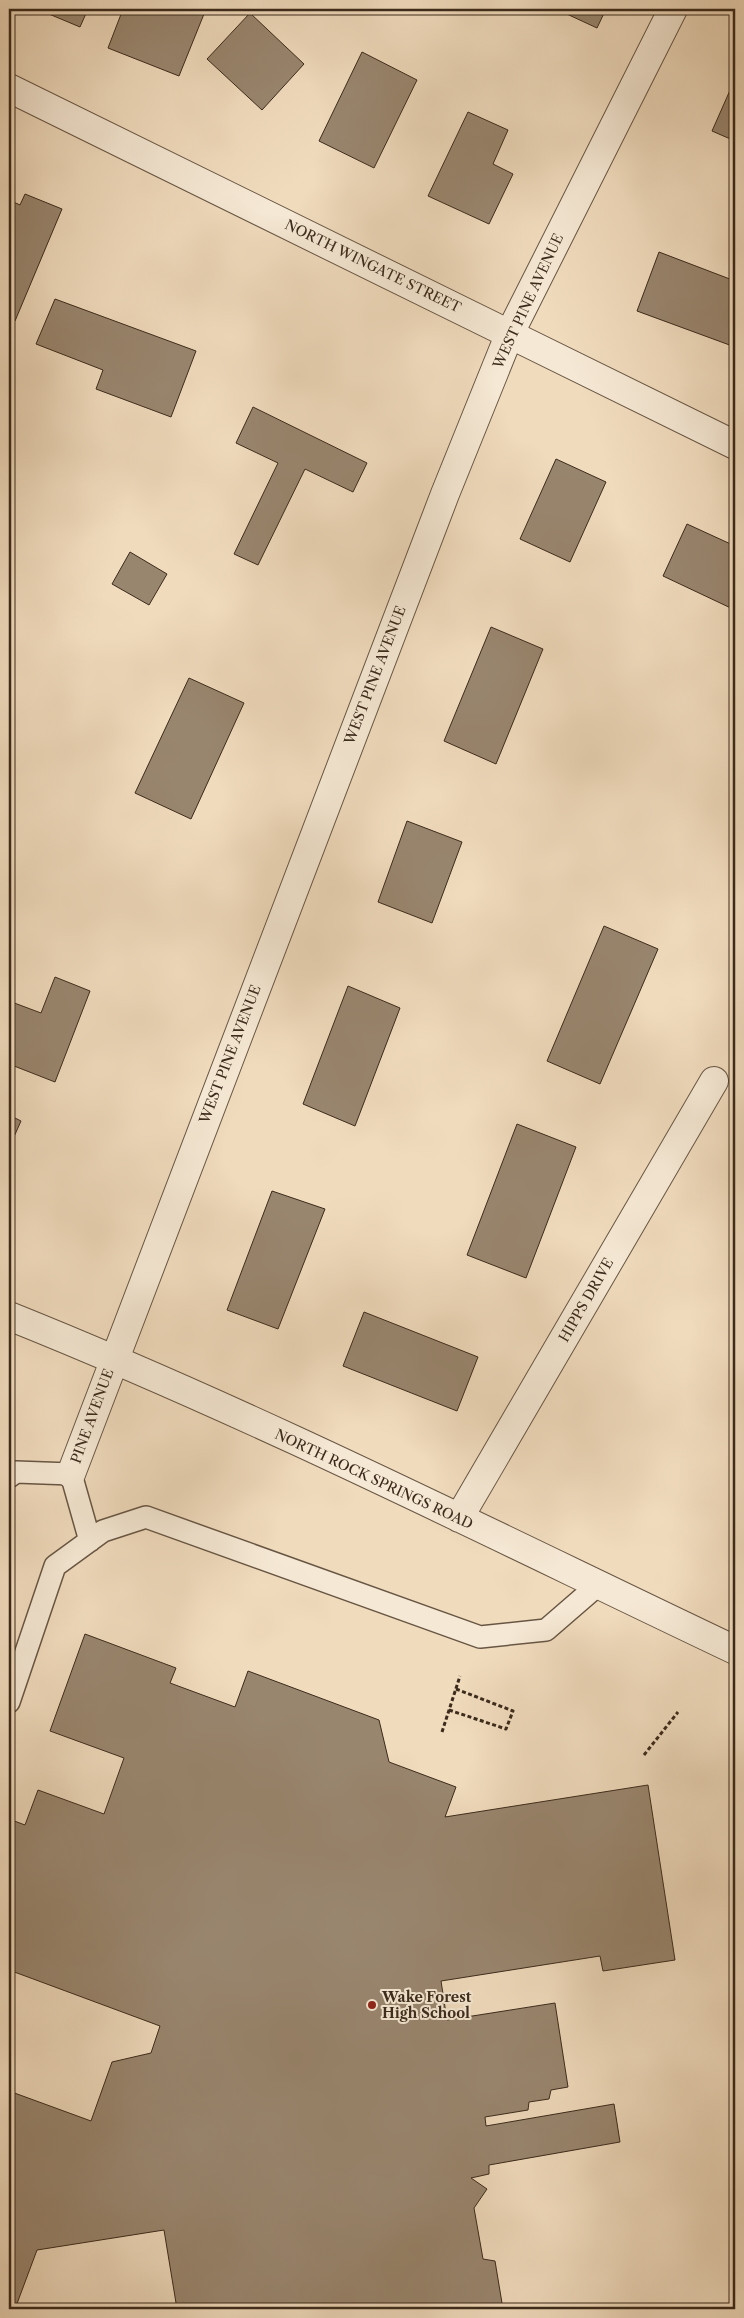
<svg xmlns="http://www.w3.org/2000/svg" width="744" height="2318" viewBox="0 0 744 2318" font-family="'Libre Caslon Text',serif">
	<rect width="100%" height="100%" fill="#f0dbbd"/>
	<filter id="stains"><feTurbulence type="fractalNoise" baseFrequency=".004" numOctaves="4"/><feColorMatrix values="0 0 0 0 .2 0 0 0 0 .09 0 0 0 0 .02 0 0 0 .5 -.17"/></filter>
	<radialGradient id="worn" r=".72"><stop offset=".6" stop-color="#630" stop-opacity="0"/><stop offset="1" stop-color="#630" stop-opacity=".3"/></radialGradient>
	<!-- building -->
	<path fill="#99866f" stroke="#3b2a1b" d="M37,9H88L80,27Z
		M123,9H206L179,76L108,48Z
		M556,9H606L597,28Z
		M250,13L304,64L262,110L207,59Z
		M362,52L417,80L374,168L319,141Z
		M735,79V141L712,131Z
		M468,112L508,130L493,164L513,174L489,224L428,196Z
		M25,194L62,209L15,321L9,319V200L20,205Z
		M659,252L735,281V347L637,311Z
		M55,299L196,351L171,417L96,389L103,370L36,344Z
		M253,407L367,463L353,492L305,469L258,565L234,554L278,463L236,443Z
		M556,459L606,482L570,562L520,539Z
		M687,524L735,546V610L663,576Z
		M130,552L167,574L149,605L112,584Z
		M491,627L543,649L496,764L444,741Z
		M189,678L244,703L191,819L135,793Z
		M407,821L462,842L432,923L378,902Z
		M604,926L658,949L600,1084L547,1061Z
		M55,977L90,991L55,1082L9,1064V1001L41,1013Z
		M348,986L400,1008L355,1126L303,1104Z
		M9,1115L21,1121L9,1148Z
		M517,1124L576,1147L526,1278L467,1255Z
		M272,1191L325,1209L278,1329L227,1310Z
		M364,1312L478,1357L457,1411L343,1366Z
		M85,1634L176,1668L170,1683L235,1707L248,1671L379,1720L389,1762L456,1787L445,1817L648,1785L675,1960L603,1971L600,1956L441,1981L447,2020L555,2003L568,2087L551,2090L549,2099L529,2102L528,2110L485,2117L486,2126L614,2104L620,2142L489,2165V2174L471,2178L487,2189L474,2208L483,2259L495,2261L503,2309H177L164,2230L37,2250L15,2309H9V2091L91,2121L112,2062L151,2053L160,2026L9,1970V1819L25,1825L38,1790L104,1814L124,1758L50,1731Z"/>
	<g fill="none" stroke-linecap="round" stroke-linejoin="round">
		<!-- lane casing -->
		<g stroke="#685644" stroke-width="24">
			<path id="lane" d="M9,1477L16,1472L71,1474L90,1541
				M9,1702L55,1566L103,1531L146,1517L480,1637L546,1630L598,1585"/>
		</g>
		<!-- street casing -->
		<g stroke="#685644" stroke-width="30">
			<path id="street" d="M9,88L735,445
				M9,1316C256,1415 495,1536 735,1650
				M71,1474L445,494L510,333L673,9
				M459,1518L714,1081"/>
		</g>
		<!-- path -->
		<path stroke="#3b2a1b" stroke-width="3" stroke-dasharray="4 2.5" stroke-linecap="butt" d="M449,1710L506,1729L513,1711L456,1689
			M442,1732L460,1676
			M644,1755L678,1712"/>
		<!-- lane -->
		<use href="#lane" stroke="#f5e8d4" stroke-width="21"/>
		<!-- street -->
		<use href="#street" stroke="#f5e8d4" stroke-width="28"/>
	</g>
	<!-- markers -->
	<circle fill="#8f2418" stroke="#f5e8d4" stroke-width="2" cx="372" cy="2005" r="5"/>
	<g text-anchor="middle" stroke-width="4" stroke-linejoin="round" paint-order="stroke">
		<!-- street labels -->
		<g font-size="14" fill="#3b2a1b" stroke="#f5e8d4">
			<text transform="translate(373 266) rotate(26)" y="5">NORTH WINGATE STREET</text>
			<text transform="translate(528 301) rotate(-65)" y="5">WEST PINE AVENUE</text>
			<text transform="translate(375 675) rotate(-69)" y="5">WEST PINE AVENUE</text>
			<text transform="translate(230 1054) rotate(-69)" y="5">WEST PINE AVENUE</text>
			<text transform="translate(586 1300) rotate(-60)" y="5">HIPPS DRIVE</text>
			<text transform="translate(92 1416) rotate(-70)" y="5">PINE AVENUE</text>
			<text transform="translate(374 1479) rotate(25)" y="5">NORTH ROCK SPRINGS ROAD</text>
		</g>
		<!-- poi labels -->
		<g font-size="14" font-weight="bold" fill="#3b2a1b" stroke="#f5e8d4" text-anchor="start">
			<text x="382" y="2002">Wake Forest<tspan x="382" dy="16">High School</tspan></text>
		</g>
	</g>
	<!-- margin -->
	<rect width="744" height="2318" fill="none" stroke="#f0dbbd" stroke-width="30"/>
	<rect x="10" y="10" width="724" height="2298" fill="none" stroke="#3b2a1b" stroke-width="2.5"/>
	<rect x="15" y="15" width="714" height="2288" fill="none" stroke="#3b2a1b"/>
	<rect width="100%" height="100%" filter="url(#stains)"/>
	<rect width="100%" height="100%" fill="url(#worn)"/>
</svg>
